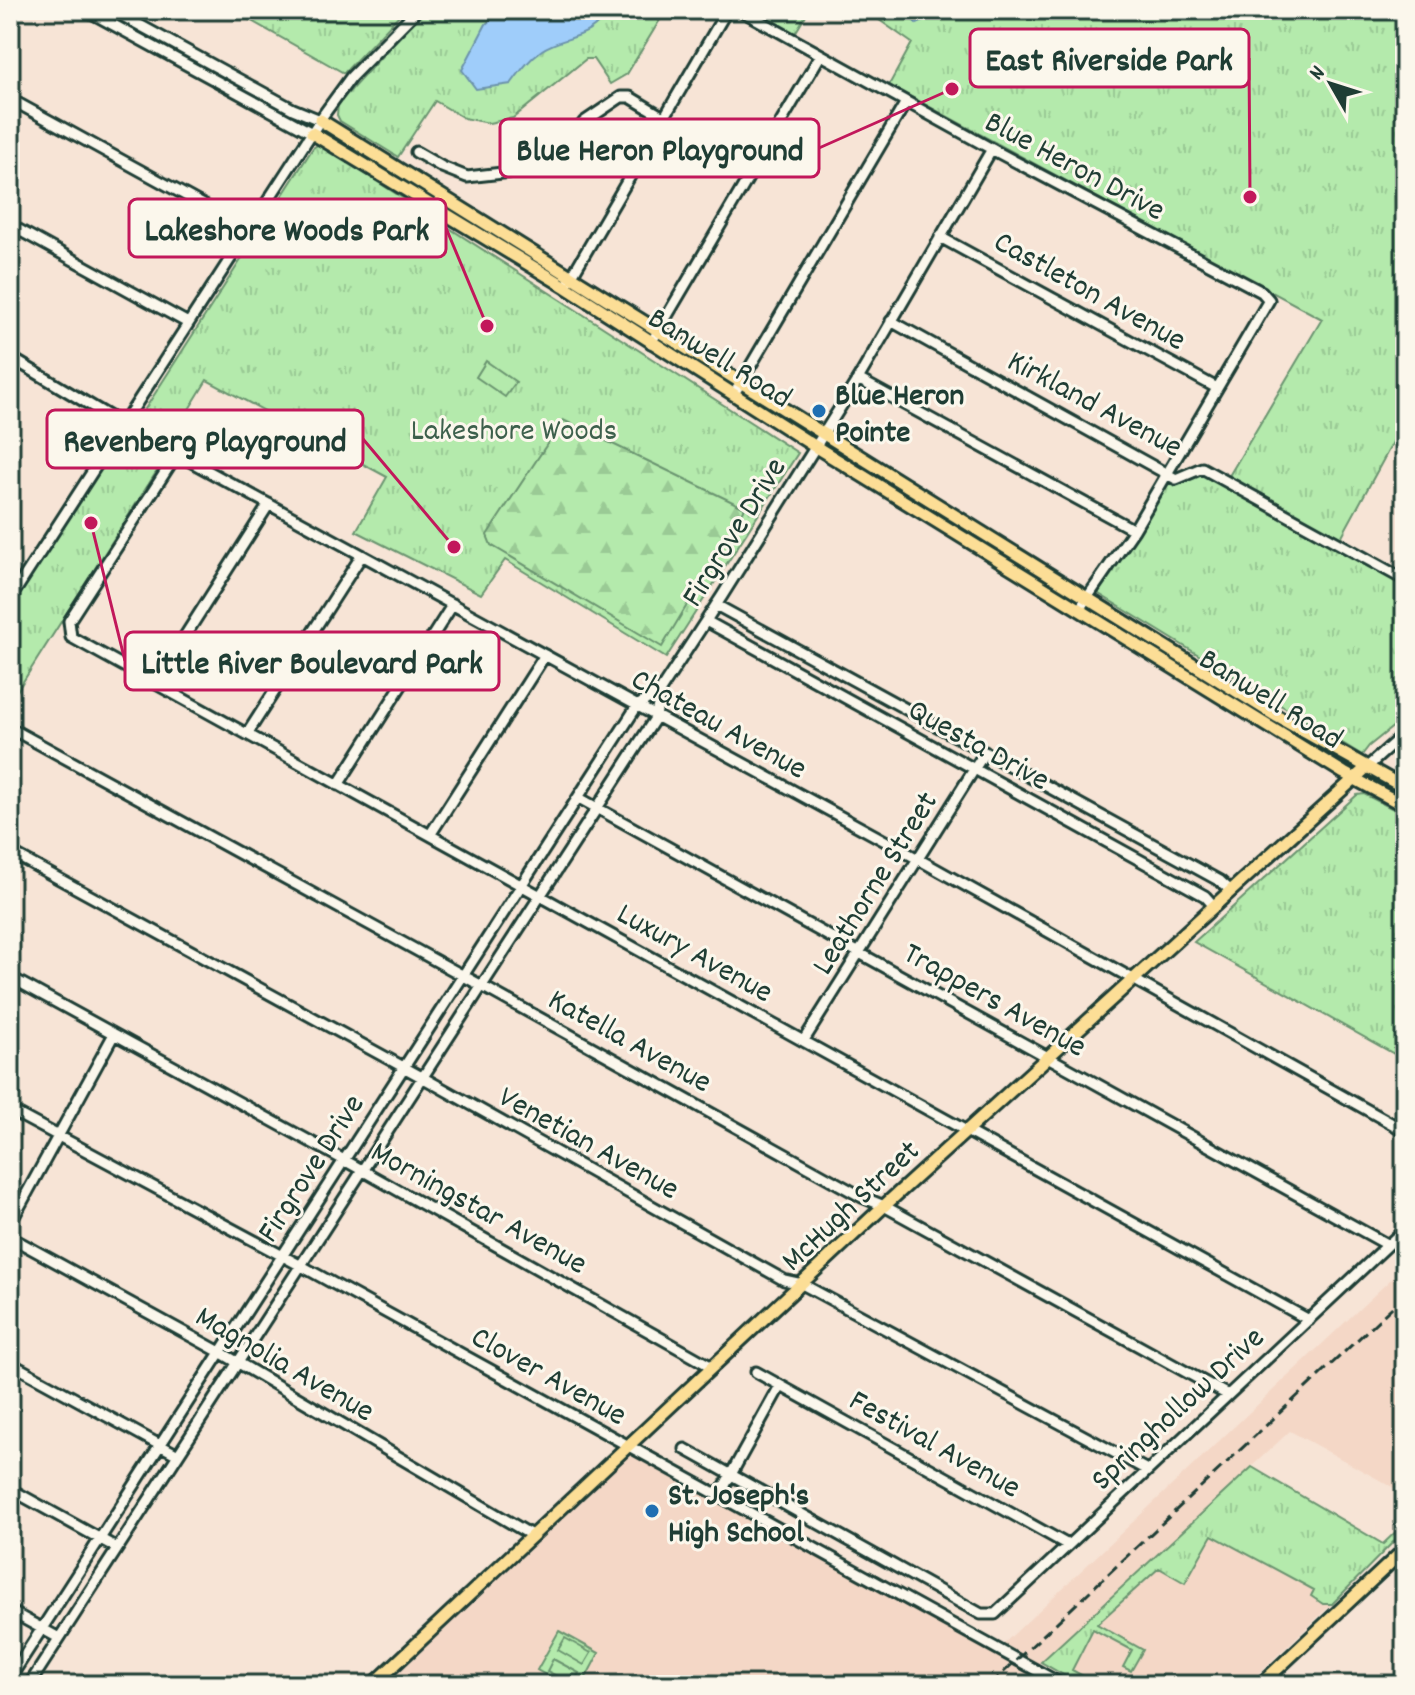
<svg xmlns="http://www.w3.org/2000/svg" width="1415" height="1695" viewBox="0 0 1415 1695" font-family="Dekko,sans-serif">
	<defs>
		<pattern id="grass-tufts" width="24" height="20" patternUnits="userSpaceOnUse" patternTransform="scale(2)"><rect width="24" height="20" fill="#b4eaac"/><path d="M3 7l-1-3M5 7V3M7 7l1-3M15 17l-1-3M17 17v-4M19 17l1-3" fill="none" stroke="#9aca95"/></pattern>
		<pattern id="forest-firs" width="22" height="20" patternUnits="userSpaceOnUse" patternTransform="scale(2)"><rect width="22" height="20" fill="#b4eaac"/><path d="M5 1l3.5 6h-7zM16 11l3.5 6h-7z" fill="#9aca95"/></pattern>
	</defs>
	<rect width="100%" height="100%" fill="#f7e4d6"/>
	<filter id="ink" filterUnits="userSpaceOnUse"><feTurbulence type="fractalNoise" baseFrequency=".0125" numOctaves="2"/><feDisplacementMap in="SourceGraphic" scale="16" xChannelSelector="R" yChannelSelector="G"/><feConvolveMatrix kernelMatrix="1 2 1 2 8 2 1 2 1" color-interpolation-filters="sRGB"/></filter>
	<g filter="url(#ink)">
		<!-- built -->
		<path fill="#f4d7c6" d="M1405,1266V1324L1401,1328L1405,1331V1494L1290,1431L1193,1521L1335,1601L1246,1685H1081L1041,1662L1024,1679L1034,1685H373L628,1447L998,1649Z"/>
		<!-- grass -->
		<path fill="url(#grass-tufts)" stroke="#6a9470" stroke-width="2" d="M232,10H404L344,73Z
			M424,10H666L627,74L610,84L593,59H586L513,118L489,123L464,118L435,101L398,157L340,121L337,115L338,104Z
			M753,10H809L794,35Z
			M865,10H1405V420L1338,543L1405,580V717L1369,746L1362,755L1099,594V588L1140,530L1172,476L1202,468L1226,481L1322,319L889,85L912,43Z
			M319,144L798,453L666,658L505,560L481,594L356,531L387,477L207,380L172,437C157,430 148,427 145,409L313,148Z
			M116,434L164,460L10,702V599Z
			M1364,794L1405,815V1060L1194,942L1357,795Z
			M1252,1467L1383,1544L1405,1523V1530L1332,1604H1323L1311,1596L1314,1590L1212,1535L1185,1583L1159,1568L1097,1624L1143,1650L1131,1671L1123,1667L1132,1650L1093,1629L1072,1670L1094,1682L1091,1685H1081L1041,1662Z
			M559,1631L599,1653L582,1685H564L537,1670Z"/>
		<!-- forest -->
		<path fill="url(#forest-firs)" stroke="#6a9470" stroke-width="2" d="M563,420L745,508L662,647L491,545L487,535Z"/>
		<!-- garden -->
		<path fill="#b4eaac" stroke="#6a9470" stroke-width="2" d="M486,361L516,382L505,397L476,377Z
			M565,1638L591,1653L584,1665L558,1650Z
			M553,1659L579,1673L573,1685L547,1671Z"/>
		<!-- water -->
		<path fill="#9fcdfa" stroke="#6c93ab" stroke-width="2" d="M502,10H607C592,41 565,35 542,50C529,59 520,72 511,84L476,89L462,70L486,24Z
			M903,10H937L928,19L917,24Z"/>
		<g fill="none" stroke-linecap="round" stroke-linejoin="round">
			<!-- minor casing -->
			<g stroke="#1f3d34" stroke-width="15">
				<path id="minor" d="M86,10L312,133
					M112,10L293,109L320,120
					M740,10L999,153L1262,292L1269,300L1134,530L1080,608
					M10,99L249,230
					M416,152L442,167L467,177L538,169L559,158L584,122L621,97H630L665,118
					M10,225L188,323
					M940,237L1217,388
					M569,281L727,10
					M891,321L1176,479L1202,468L1405,580
					M651,343L820,56
					M10,357L122,424L918,859L1405,1131
					M858,379L1134,530
					M734,394L906,102
					M177,454L69,621L71,637L1309,1320
					M10,599L324,114L351,77L417,10
					M716,605L1220,881L1231,891
					M706,621L1205,896L1214,906
					M155,683L269,504
					M10,728L482,986L862,1197L884,1206L1228,1395
					M247,734L362,555
					M1366,768L1405,733
					M338,785L453,604
					M579,798L1388,1245
					M430,835L545,655
					M10,852L429,1081L784,1280L802,1284L1147,1470
					M10,977L344,1160L712,1367
					M804,1040L985,752
					M10,1110L307,1269L1063,1685
					M10,1224L114,1034
					M10,1237L220,1352L533,1536
					M10,1363L178,1455
					M756,1372L1068,1545
					M685,1449L981,1614H995L1405,1229
					M10,1489L117,1548
					M719,1496L780,1386
					M10,1611L59,1638
					M10,1678L637,706L660,691L722,596L858,379L992,149
					M29,1685L656,717L660,691
					M1399,1685L1405,1679"/>
			</g>
			<!-- major casing -->
			<g stroke="#1f3d34" stroke-width="17">
				<path id="major" d="M320,120L1278,717L1405,788
					M312,133L566,287L816,447L1344,773L1405,806
					M373,1685L884,1206L1366,768
					M1260,1685L1405,1549"/>
			</g>
			<!-- minor -->
			<use href="#minor" stroke="#fbf7ec" stroke-width="9"/>
			<!-- major -->
			<use href="#major" stroke="#fcde96" stroke-width="11"/>
			<!-- rail -->
			<path stroke="#1f3d34" stroke-width="3" stroke-dasharray="12 6" stroke-linecap="butt" d="M990,1685L1405,1295"/>
		</g>
	</g>
	<!-- markers -->
	<g fill="#1f6fb2" stroke="#fbf7ec" stroke-width="3">
		<circle cx="819" cy="411" r="8"/>
		<circle cx="652" cy="1511" r="8"/>
	</g>
	<g text-anchor="middle" stroke-width="6" stroke-linejoin="round" paint-order="stroke">
		<!-- street labels -->
		<g font-size="32" fill="#1f3d34" stroke="#fbf7ec">
			<text transform="translate(1076 164) rotate(28)" y="11">Blue Heron Drive</text>
			<text transform="translate(1091 289) rotate(29)" y="11">Castleton Avenue</text>
			<text transform="translate(721 356) rotate(32)" y="11">Banwell Road</text>
			<text transform="translate(1096 402) rotate(28)" y="11">Kirkland Avenue</text>
			<text transform="translate(732 531) rotate(-58)" y="11">Firgrove Drive</text>
			<text transform="translate(1272 697) rotate(32)" y="11">Banwell Road</text>
			<text transform="translate(720 722) rotate(29)" y="11">Chateau Avenue</text>
			<text transform="translate(980 743) rotate(29)" y="11">Questa Drive</text>
			<text transform="translate(873 882) rotate(-58)" y="11">Leathorne Street</text>
			<text transform="translate(696 951) rotate(29)" y="11">Luxury Avenue</text>
			<text transform="translate(996 998) rotate(29)" y="11">Trappers Avenue</text>
			<text transform="translate(631 1039) rotate(29)" y="11">Katella Avenue</text>
			<text transform="translate(590 1141) rotate(29)" y="11">Venetian Avenue</text>
			<text transform="translate(309 1167) rotate(-57)" y="11">Firgrove Drive</text>
			<text transform="translate(849 1204) rotate(-43)" y="11">McHugh Street</text>
			<text transform="translate(480 1206) rotate(29)" y="11">Morningstar Avenue</text>
			<text transform="translate(286 1362) rotate(30)" y="11">Magnolia Avenue</text>
			<text transform="translate(550 1374) rotate(29)" y="11">Clover Avenue</text>
			<text transform="translate(1176 1407) rotate(-43)" y="11">Springhollow Drive</text>
			<text transform="translate(936 1442) rotate(29)" y="11">Festival Avenue</text>
		</g>
		<!-- poi labels -->
		<g font-size="32" font-weight="bold" fill="#1f3d34" stroke="#fbf7ec" text-anchor="start">
			<text x="835" y="404">Blue Heron<tspan x="835" dy="37">Pointe</tspan></text>
			<text x="668" y="1504">St. Joseph's<tspan x="668" dy="37">High School</tspan></text>
		</g>
		<!-- park labels -->
		<g font-size="32" fill="#3d604c" stroke="#fbf7ec">
			<text x="514" y="439">Lakeshore Woods</text>
		</g>
	</g>
	<!-- callouts -->
	<path fill="none" stroke="#c2185b" stroke-width="3" d="M1250 197L1249 58M952 89L819 148M487 326L446 228M454 547L363 439M91 523L125 661"/>
	<g fill="#c2185b" stroke="#fbf7ec" stroke-width="3">
		<circle cx="1250" cy="197" r="8"/>
		<circle cx="952" cy="89" r="8"/>
		<circle cx="487" cy="326" r="8"/>
		<circle cx="454" cy="547" r="8"/>
		<circle cx="91" cy="523" r="8"/>
	</g>
	<g fill="#fbf7ec" stroke="#c2185b" stroke-width="3">
		<rect x="970" y="29" width="279" height="58" rx="8"/>
		<rect x="500" y="119" width="319" height="58" rx="8"/>
		<rect x="129" y="199" width="317" height="58" rx="8"/>
		<rect x="47" y="410" width="316" height="58" rx="8"/>
		<rect x="125" y="632" width="374" height="58" rx="8"/>
	</g>
	<g font-size="34" text-anchor="middle" font-weight="bold" fill="#1f3d34">
		<text x="1109" y="70">East Riverside Park</text>
		<text x="660" y="160">Blue Heron Playground</text>
		<text x="287" y="240">Lakeshore Woods Park</text>
		<text x="205" y="451">Revenberg Playground</text>
		<text x="312" y="673">Little River Boulevard Park</text>
	</g>
	<!-- margin -->
	<rect width="1415" height="1695" fill="none" stroke="#fbf7ec" stroke-width="40"/>
	<rect x="20" y="20" width="1375" height="1655" fill="none" stroke="#1f3d34" stroke-width="3" filter="url(#ink)"/>
	<!-- north arrow -->
	<g transform="translate(1331 84) rotate(309)" stroke="#fbf7ec" stroke-width="6" paint-order="stroke">
	<path d="M0-6L14 30L0 20L-14 30Z" fill="#1f3d34"/>
	<text y="-12" font-size="22" font-weight="bold" text-anchor="middle" fill="#1f3d34">N</text>
	</g>
</svg>
